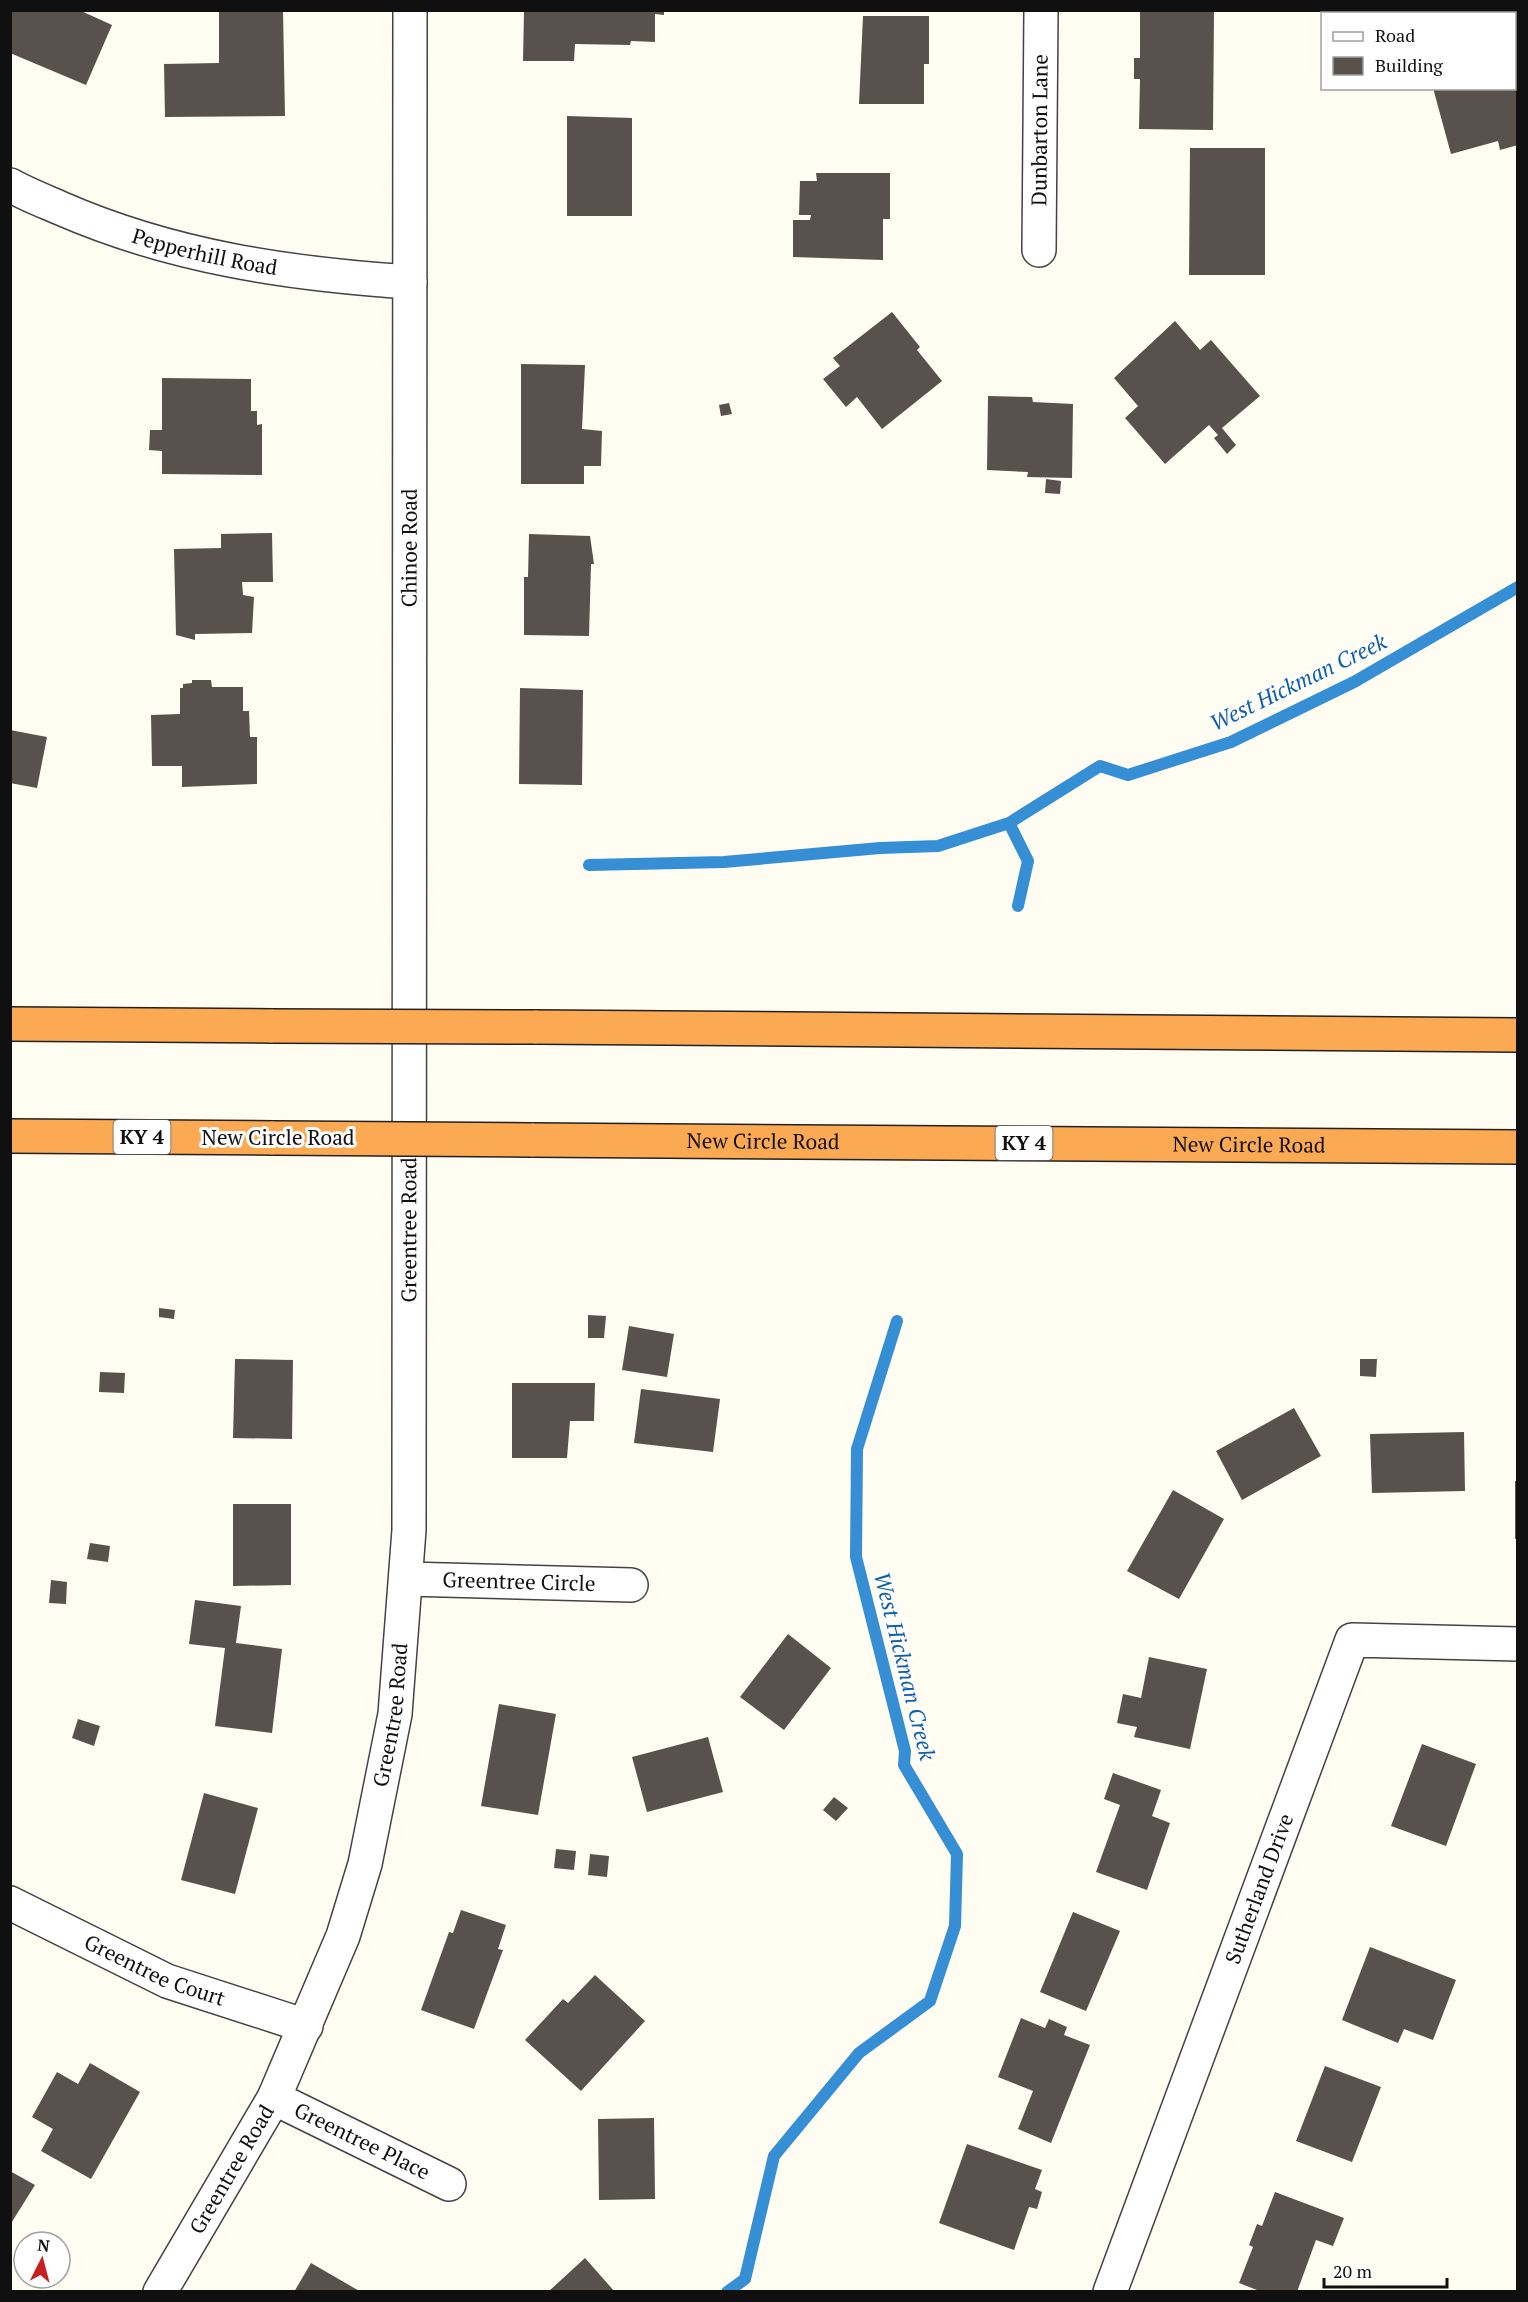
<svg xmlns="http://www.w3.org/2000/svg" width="1528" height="2302" viewBox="0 0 1528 2302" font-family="'PT Serif',serif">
	<rect width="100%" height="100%" fill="#fffdf2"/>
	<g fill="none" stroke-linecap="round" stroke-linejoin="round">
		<!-- stream -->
		<path stroke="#368ed5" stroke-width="12" d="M589,865L724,862L880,848L938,846L1009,823
			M1018,906L1028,861L1009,823L1100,766L1128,775L1231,742L1354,682L1518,587
			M727,2292L745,2279L774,2156L859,2053L930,2001L955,1926L957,1854L904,1765L905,1751L856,1557L857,1449L897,1321"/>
	</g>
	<!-- building -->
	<path fill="#59514b" d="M10,10H79L112,25L86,85L10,53Z
		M265,10H283L285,116L165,117L164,64L219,63V11Z
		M560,10H664V15L655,14V42L631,41L630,45L575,44L574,61H523L524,12Z
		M1140,10H1214L1213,130L1139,129L1140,79H1134V58H1140Z
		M863,16H929V64H924V104H859Z
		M1514,33L1518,36V145L1500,150L1498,141L1451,154L1433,88H1514Z
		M567,116L632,118V216H567Z
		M1190,148H1265V275H1189Z
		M816,173H890V219H883V260L793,257V220H810L811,215H799L800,181H817Z
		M892,312L920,347L917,350L942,381L882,429L857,397L846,407L823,379L840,366L833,358Z
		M1175,321L1200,350L1211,340L1260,396L1222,428L1236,445L1227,454L1214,438L1218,435L1209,425L1165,464L1125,418L1138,406L1114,378Z
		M521,364L585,365L582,429L602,431L601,466H584V484H521Z
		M162,378L251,379V411H257V425L262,424V475L162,474V451L149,450L150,430H162Z
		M988,396L1032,397L1033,402L1073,404L1072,478L1027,477L1028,472L987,470Z
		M729,403L732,414L721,416L719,405Z
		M1046,479L1061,481L1060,494L1045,493Z
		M272,533L273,582H242L243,595L254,597L252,633L195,634V640L176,635L174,549L221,548V534Z
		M529,534L590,536L594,564H591L589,636L524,635V577H528Z
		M192,680H211L212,687H243V711H249L250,737H257V784L182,787V766H152L151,715L180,714V688H183V684L192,683Z
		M520,688L583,690L582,785L519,784Z
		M10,730L47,737L37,788L10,783Z
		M159,1308L175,1310L174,1319L159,1317Z
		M588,1315L606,1316L604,1338H588Z
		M629,1326L674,1334L667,1377L622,1370Z
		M235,1359L293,1360L292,1439L233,1438Z
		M1360,1359H1377L1376,1377L1360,1376Z
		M100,1372L125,1373L124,1393L99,1392Z
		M512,1383H595L594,1421H570L567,1458H512Z
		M641,1389L720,1399L713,1452L634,1443Z
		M1294,1408L1321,1456L1242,1500L1216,1451Z
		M1464,1432L1465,1491L1372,1493L1370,1434Z
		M1515,1481H1518V1539H1515Z
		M1173,1490L1224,1519L1179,1599L1127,1571Z
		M233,1504H291V1585L233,1586Z
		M90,1543L110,1546L108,1562L87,1559Z
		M51,1580L67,1582L66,1604L49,1603Z
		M195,1600L241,1606L236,1643L282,1649L272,1733L215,1726L225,1648L189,1644Z
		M788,1634L831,1668L784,1730L740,1697Z
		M1149,1657L1207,1669L1190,1749L1134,1737L1137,1727L1117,1723L1123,1694L1141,1698Z
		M499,1704L556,1714L538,1815L481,1806Z
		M78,1719L100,1726L94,1746L72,1738Z
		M708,1737L723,1792L647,1812L632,1757Z
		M1422,1744L1476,1764L1446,1846L1391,1826Z
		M1113,1773L1161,1790L1152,1816L1170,1823L1147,1890L1096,1872L1120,1805L1104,1799Z
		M204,1793L258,1808L235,1894L181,1880Z
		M834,1797L848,1808L836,1821L823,1810Z
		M556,1849L576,1851L574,1870L554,1868Z
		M590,1854L609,1856L607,1877L588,1875Z
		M461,1910L506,1925L498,1949L503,1950L474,2029L421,2010L449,1932L453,1933Z
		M1073,1912L1120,1931L1086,2011L1040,1992Z
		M1370,1947L1456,1980L1433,2040L1404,2029L1398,2043L1342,2020Z
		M595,1975L645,2021L581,2091L525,2040L563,1999L568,2003Z
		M1021,2018L1045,2028L1049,2019L1067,2027L1064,2035L1090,2045L1051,2143L1018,2129L1033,2091L998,2077Z
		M90,2063L140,2092L91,2179L41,2151L53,2129L32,2117L57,2072L78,2084Z
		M1325,2066L1381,2087L1352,2162L1296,2141Z
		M654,2118L655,2199L599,2200L598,2119Z
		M967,2144L1042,2170L1035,2189L1042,2192L1037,2209L1029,2207L1014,2250L939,2223Z
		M10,2171L35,2185L10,2225Z
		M1275,2192L1344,2218L1333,2246L1316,2240L1297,2292H1262L1239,2283L1253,2247L1249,2245L1257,2224L1262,2226Z
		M585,2258L615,2292H548Z
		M311,2263L361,2292H294Z"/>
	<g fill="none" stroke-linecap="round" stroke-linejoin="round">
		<!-- minor casing -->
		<g stroke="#434343" stroke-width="36">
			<g id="minor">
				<path id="s1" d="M10,185C26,194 44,201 60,208C172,257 289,274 410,282"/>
				<path id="s2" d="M1039,250L1041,10"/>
				<path id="s3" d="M407,1579L631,1585"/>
				<path id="s4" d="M10,1903L167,1981L306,2026"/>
				<path id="s5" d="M274,2098L449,2184"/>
				<path id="s6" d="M160,2292L274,2098L343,1936L365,1864L395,1714L409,1530L410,10"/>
				<path id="s7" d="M1110,2292L1352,1640L1518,1644"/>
			</g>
		</g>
		<!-- highway casing -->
		<g stroke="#212121" stroke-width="36">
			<g id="highway">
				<path d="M10,1024L273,1026"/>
				<path d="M534,1027L1518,1035"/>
				<path d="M10,1136L274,1138"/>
				<path id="s8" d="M531,1140L1518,1147"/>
			</g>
		</g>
		<!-- minor -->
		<use href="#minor" stroke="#fff" stroke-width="33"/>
		<!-- highway -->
		<use href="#highway" stroke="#fca953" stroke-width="33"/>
		<!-- highway-bridge casing -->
		<g stroke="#212121" stroke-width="36" stroke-linecap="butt">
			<path id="highway-bridge" d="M273,1026L534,1027
				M274,1138L531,1140"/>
		</g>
		<!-- highway-bridge -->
		<use href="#highway-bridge" stroke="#fca953" stroke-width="33"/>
	</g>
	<g text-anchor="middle" stroke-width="6" stroke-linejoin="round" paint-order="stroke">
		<!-- shield labels -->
		<g fill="#fff" stroke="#585858" stroke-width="1.5">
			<rect x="113.5" y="1120" width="57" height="34" rx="4.5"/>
			<rect x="995.5" y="1126" width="57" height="34" rx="4.5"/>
		</g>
		<g font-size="20" font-weight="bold" fill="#101010">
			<text x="142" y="1144">KY 4</text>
			<text x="1024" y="1150">KY 4</text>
		</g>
		<!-- street labels -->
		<g font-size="21" fill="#101010" stroke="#fff">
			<text dy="7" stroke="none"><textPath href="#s2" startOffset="120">Dunbarton Lane</textPath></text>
			<text dy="7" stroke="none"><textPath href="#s1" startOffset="207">Pepperhill Road</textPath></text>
			<text dy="7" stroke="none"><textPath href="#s6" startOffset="1796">Chinoe Road</textPath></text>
			<text x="278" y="1145">New Circle Road</text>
			<text dy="7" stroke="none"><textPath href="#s8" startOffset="232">New Circle Road</textPath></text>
			<text dy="7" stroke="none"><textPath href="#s8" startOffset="718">New Circle Road</textPath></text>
			<text dy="7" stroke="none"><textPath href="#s6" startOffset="1114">Greentree Road</textPath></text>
			<text dy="7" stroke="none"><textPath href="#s3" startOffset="112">Greentree Circle</textPath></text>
			<text dy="7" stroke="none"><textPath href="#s6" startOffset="628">Greentree Road</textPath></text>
			<text dy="7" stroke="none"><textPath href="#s7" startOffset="430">Sutherland Drive</textPath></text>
			<text dy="7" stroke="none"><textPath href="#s4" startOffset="160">Greentree Court</textPath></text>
			<text dy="7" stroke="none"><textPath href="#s5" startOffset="98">Greentree Place</textPath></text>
			<text dy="7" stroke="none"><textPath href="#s6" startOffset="142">Greentree Road</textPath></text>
		</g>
		<!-- water labels -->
		<g font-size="22" font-style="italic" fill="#105fab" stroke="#fff">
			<text transform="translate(1298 682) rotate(-26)" y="8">West Hickman Creek</text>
			<text transform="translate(905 1666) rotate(76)" y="8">West Hickman Creek</text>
		</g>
	</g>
	<!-- border -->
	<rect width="1528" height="2302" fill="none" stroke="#101010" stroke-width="24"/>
	<!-- legend -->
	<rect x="1321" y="12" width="195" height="78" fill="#ffffff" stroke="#9f9f9f" stroke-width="1.5"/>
	<rect x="1333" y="32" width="30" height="9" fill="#ffffff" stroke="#9f9f9f" stroke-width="1.5"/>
	<text x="1375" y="42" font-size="18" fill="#101010">Road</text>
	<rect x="1333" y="57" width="30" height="18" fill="#59514b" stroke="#9f9f9f" stroke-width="1.5"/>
	<text x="1375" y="72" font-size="18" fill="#101010">Building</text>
	<!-- north arrow -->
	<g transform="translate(42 2260) rotate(6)"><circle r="28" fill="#ffffff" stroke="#9f9f9f" stroke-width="1.5"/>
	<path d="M0-4.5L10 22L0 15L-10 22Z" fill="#c91e1e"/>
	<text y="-9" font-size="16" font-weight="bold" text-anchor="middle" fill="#101010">N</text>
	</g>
	<!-- scale -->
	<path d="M1324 2278v9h123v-9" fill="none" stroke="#101010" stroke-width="3"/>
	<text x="1333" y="2278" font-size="18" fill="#101010" stroke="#ffffff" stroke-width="4.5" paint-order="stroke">20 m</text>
</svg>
